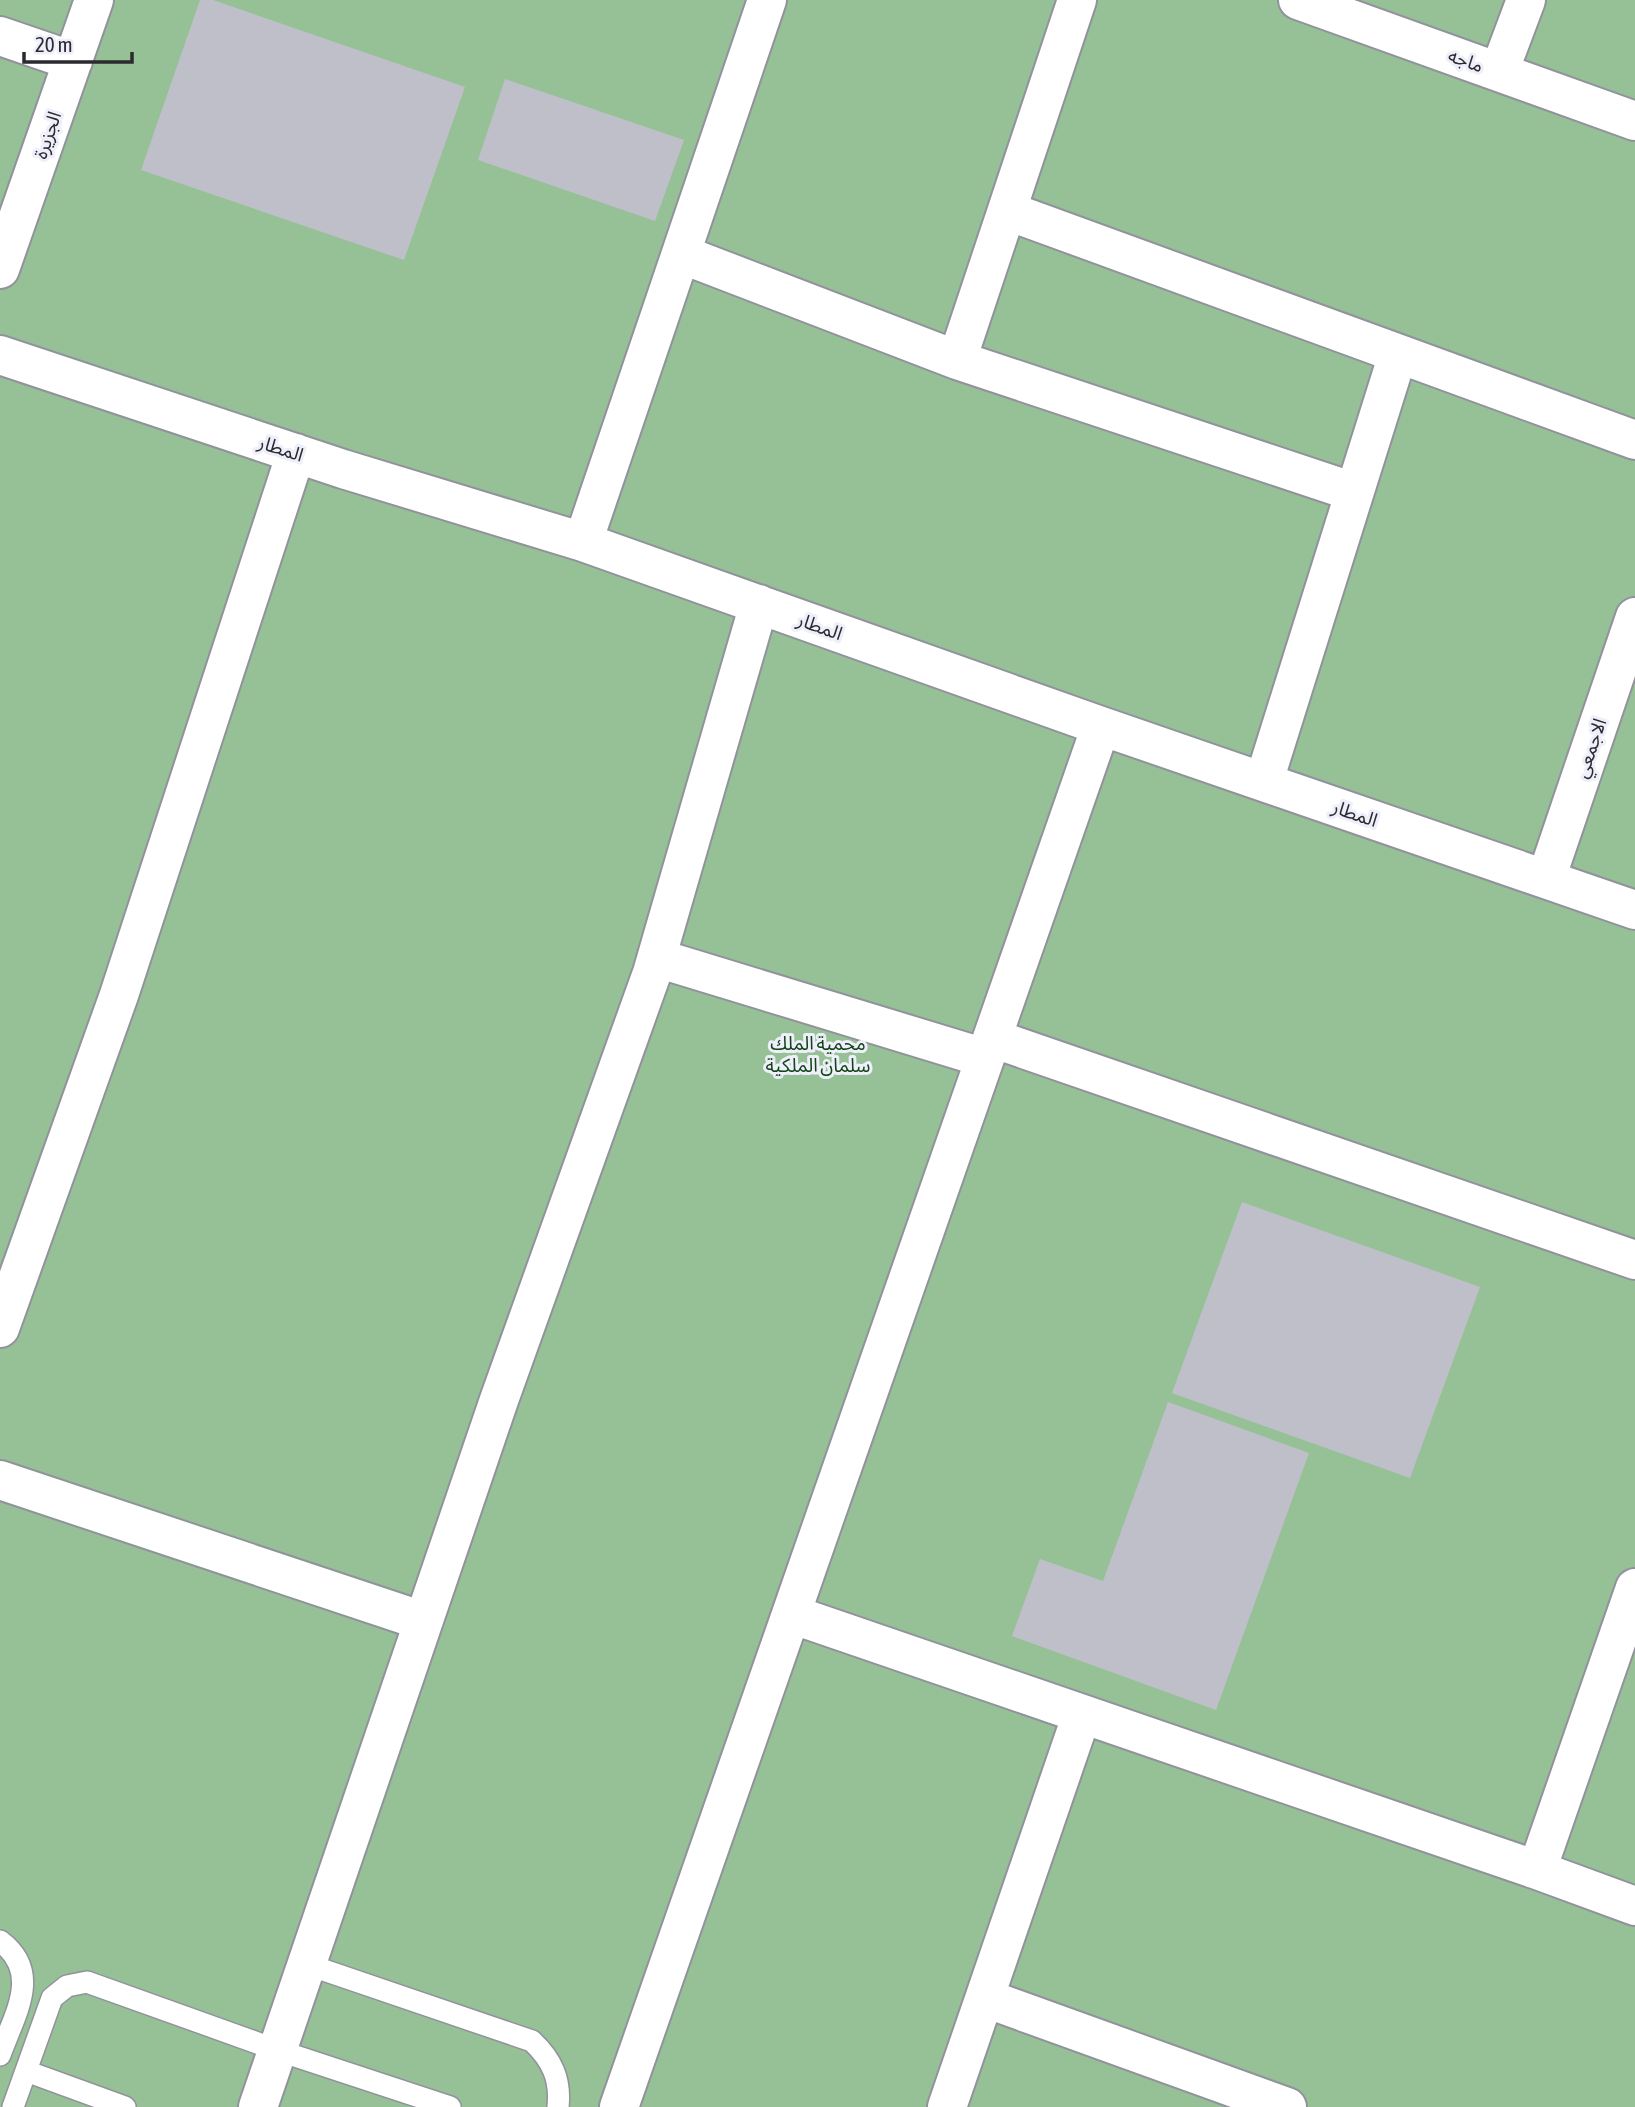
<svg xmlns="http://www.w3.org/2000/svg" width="1635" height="2107" viewBox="0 0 1635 2107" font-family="'Asap Condensed','Noto Sans Arabic',sans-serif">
	<rect width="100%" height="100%" fill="#e1e2ed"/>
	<!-- green -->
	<path fill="#96c196" d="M0,0H1635V2107H0Z"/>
	<!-- building -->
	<path fill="#bfbfca" d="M200,0H213L465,87L404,260L141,170Z
		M505,79L684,140L655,221L478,160Z
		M1242,1202L1480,1287L1410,1478L1172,1393Z
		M1168,1402L1309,1453L1216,1710L1012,1636L1040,1559L1103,1581Z"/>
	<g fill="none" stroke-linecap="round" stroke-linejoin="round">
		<!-- service casing -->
		<g stroke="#91929c" stroke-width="24">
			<path id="service" d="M0,1941C43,1973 14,2015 0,2055
				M306,1964L532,2041C552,2060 561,2079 558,2107
				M26,2071L125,2107
				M13,2107L52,1998L67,1986L87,1982L277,2050L450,2107"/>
		</g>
		<!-- minor casing -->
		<g stroke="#91929c" stroke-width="42">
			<path id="minor" d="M1298,0L1635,121
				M0,36L73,61
				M1499,72L1526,0
				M1008,211L1635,440
				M681,254L957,360L1354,492
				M0,269L94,0
				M0,355L343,469L583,542L1101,726L1635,910
				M957,360L1077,0
				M583,542L767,0
				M1264,781L1398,354
				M1546,879L1635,617
				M657,958L985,1058
				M992,1038L1635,1260
				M0,1328L119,995L296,453
				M0,1480L423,1621
				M791,1614L1537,1870L1635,1906
				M1537,1870L1635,1588
				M985,1998L1287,2107
				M258,2107L499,1400L652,973L759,604
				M619,2107L1101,726
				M947,2107L1082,1714"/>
		</g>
		<!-- service -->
		<use href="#service" stroke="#fff" stroke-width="21"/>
		<!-- minor -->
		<use href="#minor" stroke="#fff" stroke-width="38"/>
	</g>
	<g text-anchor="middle" stroke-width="6" stroke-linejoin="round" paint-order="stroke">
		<!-- street labels -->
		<g font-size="19" fill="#2a2a2f" stroke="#eeeffa">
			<text transform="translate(1466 60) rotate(20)" y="7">ماجه</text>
			<text transform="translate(47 135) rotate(-71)" y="7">الجزيرة</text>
			<text transform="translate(281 448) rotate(18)" y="7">المطار</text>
			<text transform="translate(820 626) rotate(20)" y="7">المطار</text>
			<text transform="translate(1590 748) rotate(-71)" y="7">الاجمعي</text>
			<text transform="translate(1355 813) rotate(19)" y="7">المطار</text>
		</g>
		<!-- park labels -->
		<g font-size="19" fill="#134416" stroke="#eeeffa">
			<text x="818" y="1050">محمية الملك<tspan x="818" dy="22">سلمان الملكية</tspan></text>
		</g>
	</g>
	<!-- scale -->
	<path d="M24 52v10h108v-10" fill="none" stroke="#2a2a2f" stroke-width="3.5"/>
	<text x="35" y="52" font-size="21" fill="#2a2a2f" stroke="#eeeffa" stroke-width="5" paint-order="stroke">20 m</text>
</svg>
